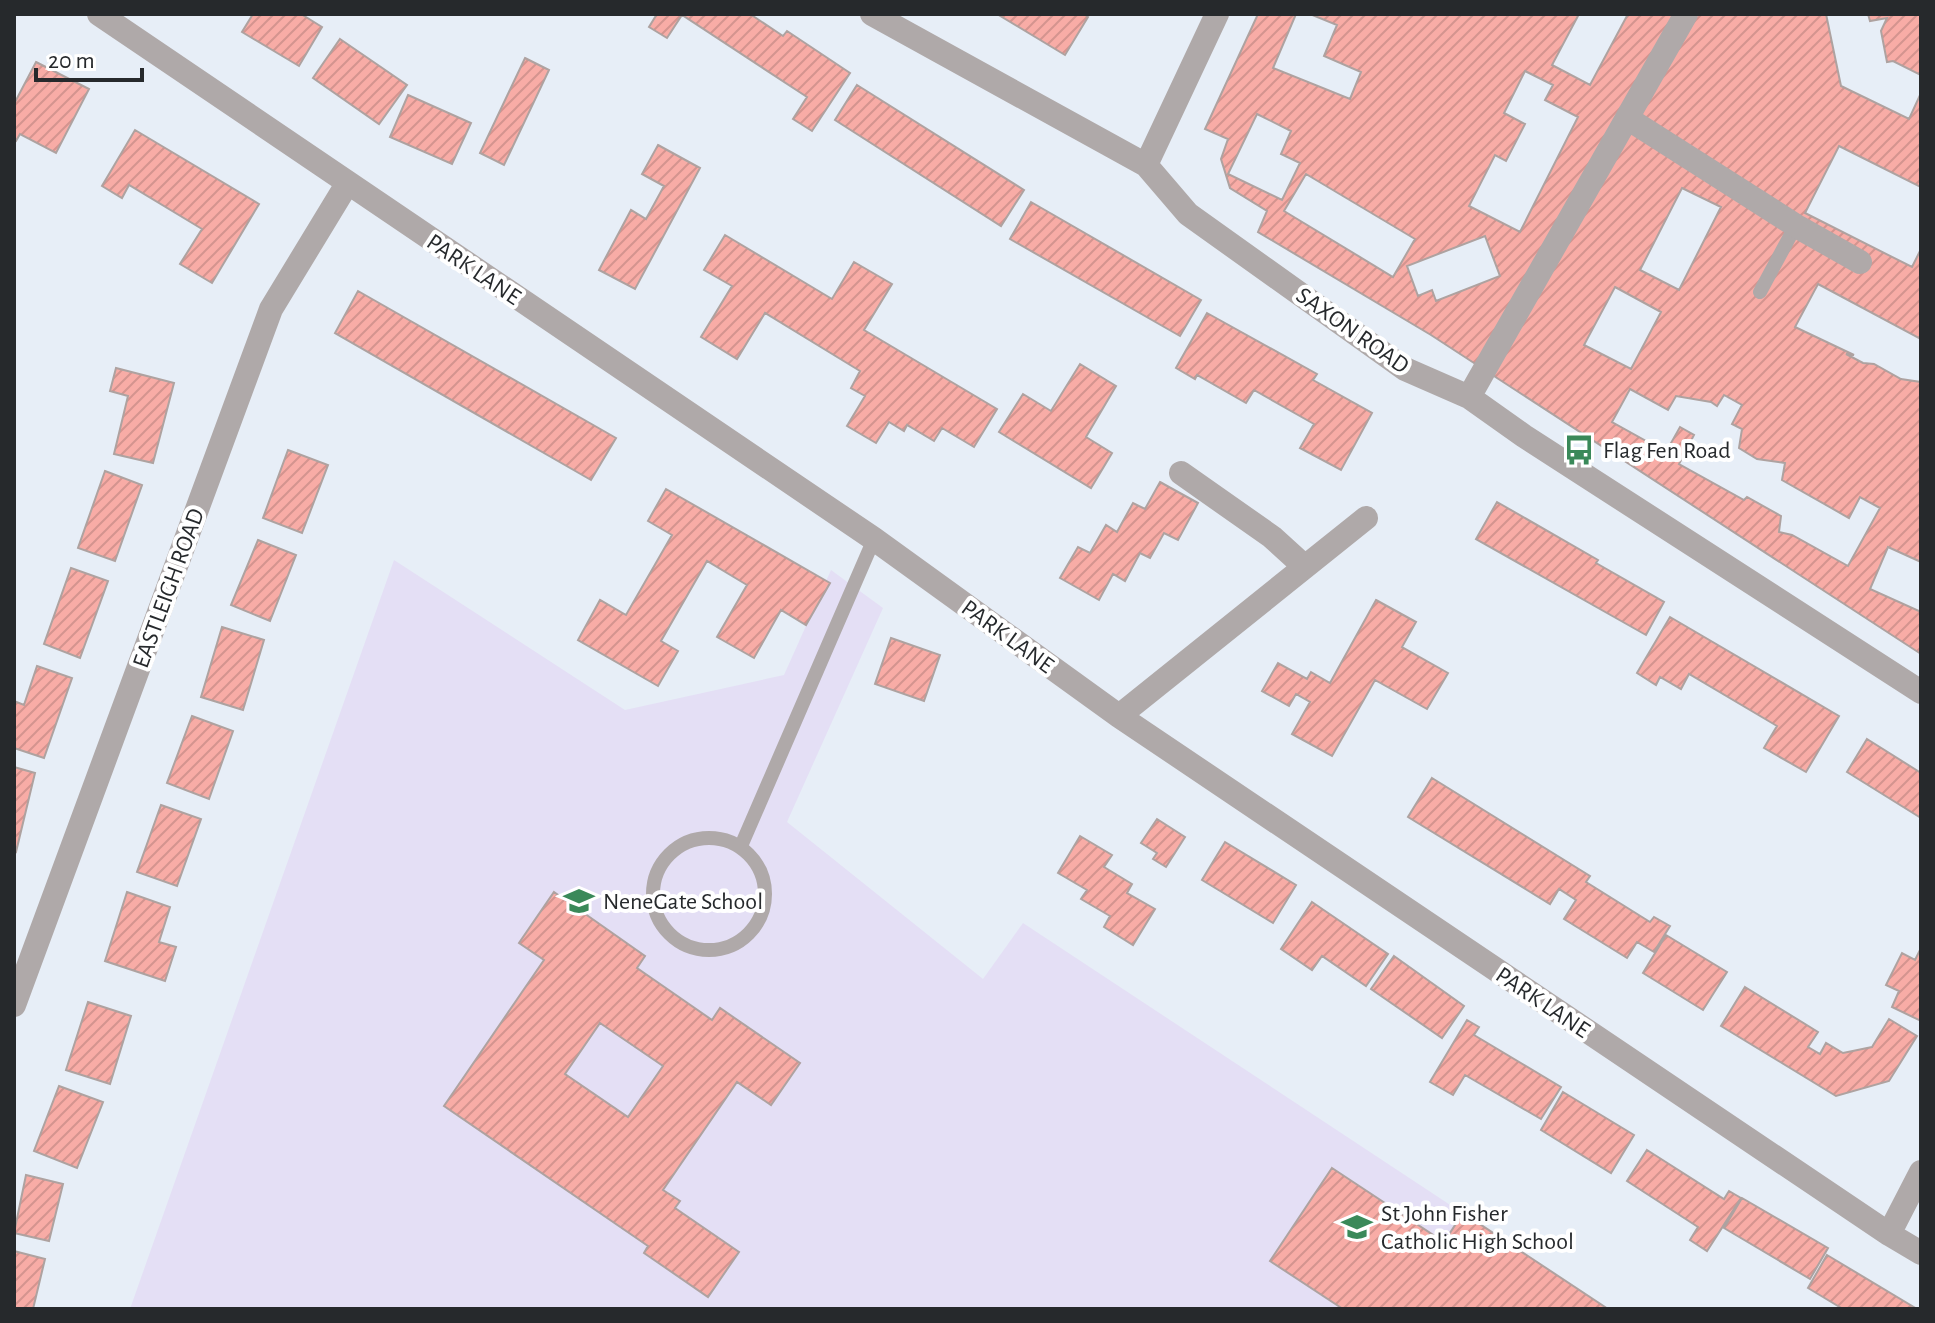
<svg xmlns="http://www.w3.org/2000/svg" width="1935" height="1323" viewBox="0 0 1935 1323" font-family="'Alegreya Sans',sans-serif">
	<defs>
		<pattern id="building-hatch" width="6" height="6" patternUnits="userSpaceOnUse" patternTransform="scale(2)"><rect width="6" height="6" fill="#f8aca6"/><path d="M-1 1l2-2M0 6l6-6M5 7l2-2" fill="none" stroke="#d4948f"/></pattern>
	</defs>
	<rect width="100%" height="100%" fill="#e7eef7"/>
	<!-- education -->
	<path fill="#e4dff5" d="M394,560L625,710L784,675L831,570L883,608L787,822L983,979L1023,923L1608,1309H130Z"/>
	<!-- building -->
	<path fill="url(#building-hatch)" stroke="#aea2a0" stroke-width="2" fill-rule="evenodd" d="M253,14H301L322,27L299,66L242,32Z
		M657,14H750L783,36L787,31L850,73L812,131L793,119L807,97L682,15L667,38L649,27Z
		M997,14H1084L1088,17L1065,55Z
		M1258,14H1921V654L1431,335L1258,232L1267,211L1230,188L1221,159L1228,139L1205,129Z
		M1296,14H1310L1337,25L1324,56L1361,72L1350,99L1273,68Z
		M1579,14H1628L1590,85L1552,65Z
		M1826,14H1868L1870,21L1887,18L1881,31L1887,62L1893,61L1921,75V93L1909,119L1841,86Z
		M340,39L407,85L379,124L313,78Z
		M525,58L549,70L504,165L480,153Z
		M36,62L89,89L56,153L20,134L16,141L14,140V104Z
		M1525,71L1553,85L1545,100L1578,117L1520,232L1469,206L1495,155L1506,161L1525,124L1504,113Z
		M857,85L1024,190L1001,226L835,120Z
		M408,95L471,123L452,164L390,137Z
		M1257,114L1291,131L1281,154L1300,163L1282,200L1228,174Z
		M135,130L259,204L212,283L180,264L202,229L129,185L122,198L102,186Z
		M658,145L700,168L635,289L599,270L631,210L646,219L664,186L642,174Z
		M1839,146L1921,187V249L1912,267L1805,213Z
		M1306,174L1415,239L1393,277L1284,211Z
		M1682,188L1721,207L1679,290L1640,270Z
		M1031,202L1201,300L1180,336L1010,239Z
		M725,235L832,299L854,262L892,284L864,330L997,409L974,447L942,428L934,441L907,425L904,431L889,422L876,443L847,426L865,396L851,388L860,371L765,313L737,359L701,337L732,286L704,270Z
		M1485,236L1500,276L1436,301L1432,290L1418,296L1407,266Z
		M1818,284L1921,339V382L1901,379L1874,364L1863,363L1846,354L1854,355L1795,327Z
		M1615,287L1661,312L1631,369L1584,345Z
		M358,291L616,438L591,480L335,333Z
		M1207,313L1317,374L1313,380L1372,413L1341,470L1300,448L1314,424L1254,390L1246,403L1197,375L1195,379L1176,368Z
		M1080,364L1116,386L1086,437L1112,453L1091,488L999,432L1023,394L1051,411Z
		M116,368L174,383L153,463L114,454L128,396L110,391Z
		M1630,389L1668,410L1676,396L1711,402L1717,406L1724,395L1742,405L1732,424L1742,429L1739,448L1757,459L1785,463L1782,480L1849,518L1860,497L1880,508L1848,566L1792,535L1779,532L1781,516L1747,497L1744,500L1679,464L1694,435L1680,427L1666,452L1612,422Z
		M288,450L328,465L302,533L263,518Z
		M105,471L142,485L115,561L78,548Z
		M1160,482L1198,503L1178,540L1164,533L1150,558L1140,553L1125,581L1113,574L1099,600L1060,578L1078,547L1090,553L1106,525L1117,532L1133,503L1145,509Z
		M666,489L830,583L806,625L781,610L754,658L717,637L747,585L707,561L661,641L678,651L658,686L578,640L600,600L626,615L672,535L648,521Z
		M1497,502L1598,560L1596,563L1664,602L1646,635L1476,539Z
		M258,540L296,555L270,621L231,605Z
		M1888,547L1921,562V612L1870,589Z
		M71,568L108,581L80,658L44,644Z
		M1376,600L1416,622L1402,647L1448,673L1427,709L1375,680L1332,756L1292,734L1310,702L1296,694L1289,706L1262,691L1278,663L1307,679L1311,672L1330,683Z
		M1670,617L1839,716L1806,772L1764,748L1777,726L1689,674L1681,689L1660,677L1656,685L1637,673Z
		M222,627L264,640L243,710L201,697Z
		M891,638L940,655L924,701L875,684Z
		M37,666L72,678L44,758L14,748V701L24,705Z
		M192,716L233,731L209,799L167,783Z
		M1867,739L1921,773V818L1847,772Z
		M14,767L35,773L16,852L14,851Z
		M1432,778L1590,876L1586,882L1650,922L1654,917L1670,926L1654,952L1637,942L1627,958L1564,919L1576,900L1559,889L1550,904L1408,817Z
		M161,805L201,819L177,886L137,872Z
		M1157,819L1185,837L1166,867L1153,859L1157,853L1141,843Z
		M1080,836L1112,855L1104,867L1132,884L1127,893L1155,909L1133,945L1104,927L1110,916L1081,899L1087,890L1058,873Z
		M1225,842L1296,885L1273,923L1202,880Z
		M127,892L170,907L159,942L176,947L165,981L105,961Z
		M554,892L645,956L637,968L712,1020L720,1008L800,1063L771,1105L737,1082L663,1190L680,1201L675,1208L739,1252L708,1297L644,1253L648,1246L444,1106L544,960L519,943ZM600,1023L663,1066L628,1117L565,1074Z
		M1312,902L1388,954L1366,986L1322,956L1312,970L1281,949Z
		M1666,935L1727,972L1703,1010L1643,973Z
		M1921,948V1021L1892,1007L1899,991L1886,985L1902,953L1915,960Z
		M1394,956L1464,1006L1442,1038L1371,989Z
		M1745,987L1818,1032L1808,1047L1820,1054L1826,1043L1843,1053L1872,1047L1889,1019L1917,1036L1889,1081L1836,1096L1721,1026Z
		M88,1002L131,1016L110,1084L66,1070Z
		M1467,1020L1479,1027L1474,1035L1561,1087L1541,1119L1465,1075L1453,1095L1430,1082Z
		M59,1086L103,1102L77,1168L34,1151Z
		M1563,1092L1634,1135L1611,1173L1541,1130Z
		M1647,1150L1724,1199L1729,1191L1741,1198L1707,1251L1690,1240L1698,1227L1627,1181Z
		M1332,1168L1444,1242L1463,1213L1608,1309H1343L1270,1261Z
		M26,1175L63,1184L49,1241L14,1233Z
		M1742,1198L1828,1248L1810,1279L1724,1228Z
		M14,1251L45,1259L33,1309H14Z
		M1827,1255L1917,1309H1843L1808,1288Z"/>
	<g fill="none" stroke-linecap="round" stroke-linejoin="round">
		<!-- service -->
		<path stroke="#afa9a9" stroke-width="14" d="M1760,292L1796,225
			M653 894a56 56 0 1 1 112 0a56 56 0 1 1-112 0Z
			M741,846L874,539"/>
		<!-- minor -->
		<path stroke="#afa9a9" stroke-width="24" d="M99,14L874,539L1119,716L1889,1234L1921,1253
			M872,14L1146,165L1188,214L1405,369L1469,397L1524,436L1921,692
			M1627,118L1798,227L1860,262
			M1146,165L1217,14
			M1469,397L1686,14
			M1181,473L1272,537L1305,567
			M1119,716L1366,518
			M14,1005L271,309L347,184
			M1889,1234L1921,1172"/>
	</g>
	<!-- icons -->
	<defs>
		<g id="bus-bare" transform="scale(2.4)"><path d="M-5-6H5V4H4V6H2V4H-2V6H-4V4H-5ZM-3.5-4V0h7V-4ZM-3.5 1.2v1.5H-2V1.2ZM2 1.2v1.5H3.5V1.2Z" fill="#3a8959" stroke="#fff" stroke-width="2.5" paint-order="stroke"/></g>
		<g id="school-bare" transform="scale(2.4)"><path d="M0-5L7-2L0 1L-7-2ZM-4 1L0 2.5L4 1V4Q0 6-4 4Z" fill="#3a8959" stroke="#fff" stroke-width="2.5" paint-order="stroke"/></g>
	</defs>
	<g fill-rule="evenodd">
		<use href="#bus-bare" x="1579" y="450"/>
		<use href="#school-bare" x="579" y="901"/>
		<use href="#school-bare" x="1357" y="1227"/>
	</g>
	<g text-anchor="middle" stroke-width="8" stroke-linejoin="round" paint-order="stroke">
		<!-- street labels -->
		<g font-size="24" fill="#26292c" stroke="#fff">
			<text transform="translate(474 269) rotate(34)" y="8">PARK LANE</text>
			<text transform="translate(1353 330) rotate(35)" y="8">SAXON ROAD</text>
			<text transform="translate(168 588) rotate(-70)" y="8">EASTLEIGH ROAD</text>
			<text transform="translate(1008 636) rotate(36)" y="8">PARK LANE</text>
			<text transform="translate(1543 1002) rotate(34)" y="8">PARK LANE</text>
		</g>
		<!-- poi labels -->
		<g font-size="24" fill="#26292c" stroke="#fff" text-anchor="start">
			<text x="1603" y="458">Flag Fen Road</text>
			<text x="603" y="909">NeneGate School</text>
			<text x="1381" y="1221">St John Fisher<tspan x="1381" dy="28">Catholic High School</tspan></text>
		</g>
	</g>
	<!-- border -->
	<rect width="1935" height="1323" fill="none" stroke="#26292c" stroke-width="32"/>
	<!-- scale -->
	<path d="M36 68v12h106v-12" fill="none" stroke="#26292c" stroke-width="4"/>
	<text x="48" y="68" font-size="24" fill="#26292c" stroke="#ffffff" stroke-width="6" paint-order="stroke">20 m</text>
</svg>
